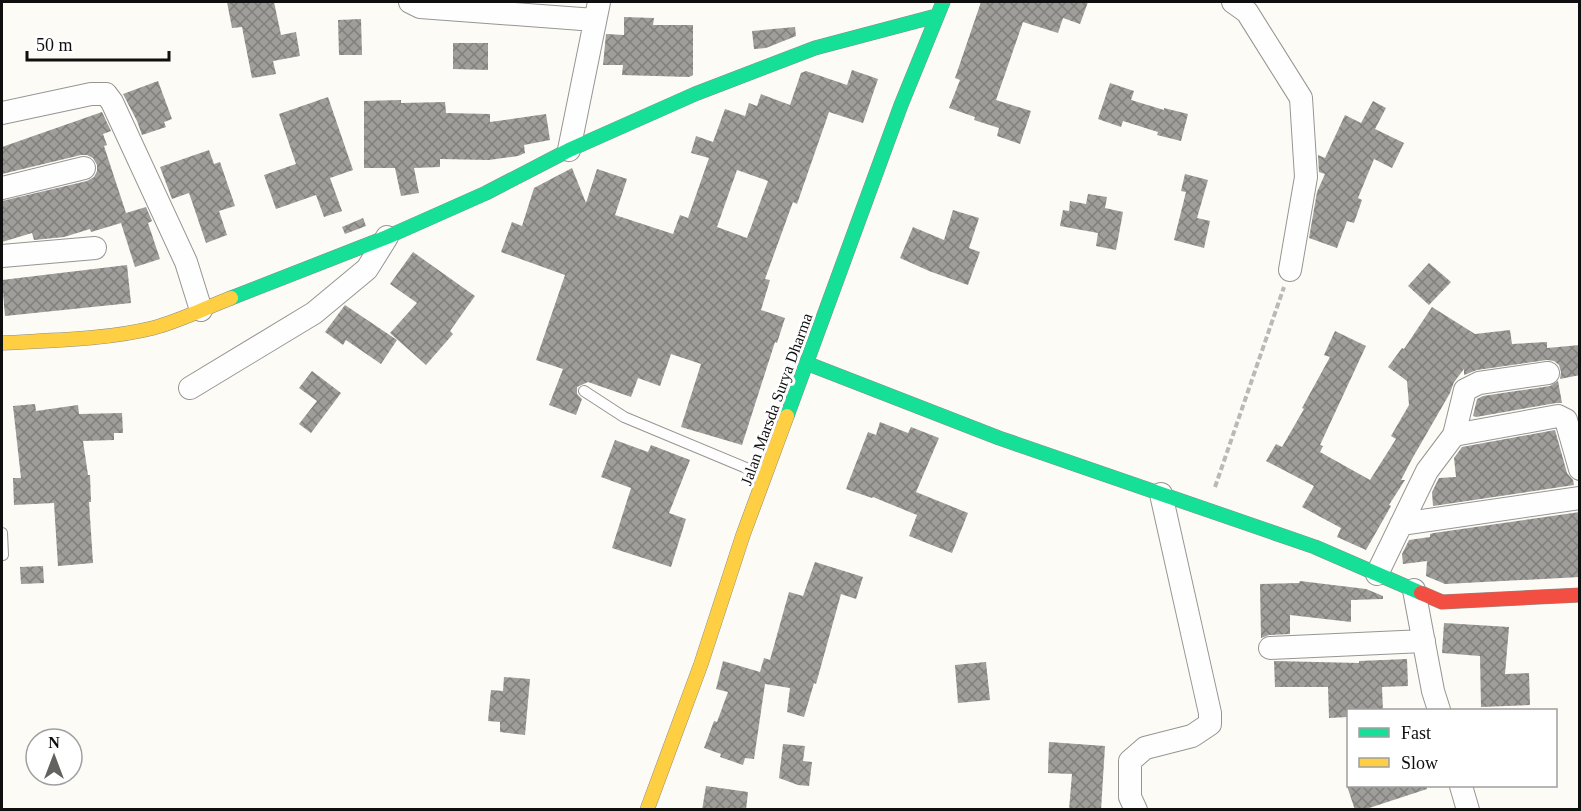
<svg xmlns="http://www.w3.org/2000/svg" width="1581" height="811" viewBox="0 0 1581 811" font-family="'Times New Roman',serif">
	<defs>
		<pattern id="building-cross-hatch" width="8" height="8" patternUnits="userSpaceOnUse" patternTransform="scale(1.5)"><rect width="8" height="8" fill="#a09e9a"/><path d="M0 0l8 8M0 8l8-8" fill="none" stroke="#817f7c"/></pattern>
	</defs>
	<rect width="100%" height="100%" fill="#fcfbf5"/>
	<!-- building -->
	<path fill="url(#building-cross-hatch)" fill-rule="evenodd" d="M227,2H274L281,35L296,32L300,56L273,61L276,74L252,78L242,27L232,28Z
		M981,2H1088L1080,24L1063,18L1058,33L1023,22L996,100L1031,111L1020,144L997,136L999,128L974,120L975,117L949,108L960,80L955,78Z
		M624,17L654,18L653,25H693V75L689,77L622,75L623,65H603L606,34L624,35Z
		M361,19L362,55H339L338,20Z
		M795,27L796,36L766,48L754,49L752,31Z
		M453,43H488V70L453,69Z
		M852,70L878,79L863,123L829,112L797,204L793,202L765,279L770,280L761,310L785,318L777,343L775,342L742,445L681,427L701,364L671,354L660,386L638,378L631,397L588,382L577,387V394L582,399L576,415L549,405L563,369L536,360L565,275L501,252L512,222L522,226L534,188L572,168L586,203L597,169L627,179L615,215L673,234L680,215L688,218L709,158L691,153L696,136L713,142L725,109L745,116L749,103L757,106L761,94L790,105L801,73L806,71L847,85ZM737,170L768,181L747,238L717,227Z
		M158,81L172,119L164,122L166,127L142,135L137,121L123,94Z
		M1110,83L1134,91L1131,100L1164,110V108L1188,114L1181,141L1157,135L1158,132L1123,121L1121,127L1098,119Z
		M328,97L353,170L330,178L342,211L324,217L316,195L276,209L264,175L296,164L279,114Z
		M401,100V103L445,102L446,113L490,114V122L546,114L550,140L524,145L525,153L518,156L489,160L440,159V167L414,168L419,193L401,196L395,168H364V101Z
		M1373,101L1386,108L1375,129L1404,143L1392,168L1374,159L1358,198L1362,200L1354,223L1347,221L1337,248L1309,238L1317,192L1325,174L1319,172L1318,155L1325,158L1345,115L1361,123Z
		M102,112L111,131L103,134L107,145L104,146L126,213L146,207L152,221L148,223L160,259L135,267L121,223L91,232L90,229L64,237L34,240L32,233L2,242V201L87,181L94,177L97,171V165L93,158L87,155H81L2,174V147Z
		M209,150L214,164L220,162L235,206L219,211L227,235L206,243L189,193L172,199L160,167Z
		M1185,174L1208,180L1197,218L1210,221L1204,248L1174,240L1186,192L1181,191Z
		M1088,194L1107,197L1105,208L1123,212L1116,250L1096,246L1098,233L1060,226L1063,210L1069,211L1070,201L1086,204Z
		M953,210L979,218L969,248L980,252L968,285L929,271L900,258L913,227L944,240Z
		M363,218L366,226L345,234L342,227Z
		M413,252L475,296L450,331L453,334L426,365L390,333L417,303L390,284Z
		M1429,263L1451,282L1429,305L1408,286Z
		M127,265L131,303L5,316L2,280Z
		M345,305L397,340L381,364L346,340L343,345L325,332Z
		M1432,307L1475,334L1510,330L1512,344L1547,342V348L1580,345V375L1560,379L1561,372L1559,365L1554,361L1547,360L1477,370L1464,375V369L1454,382L1450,393L1412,459L1401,480H1405L1389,505L1391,506L1366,550L1337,537L1341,528L1302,507L1314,486L1266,461L1276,444L1282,447L1304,409L1302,408L1330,357L1324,355L1335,331L1366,346L1320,445L1323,446L1320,452L1370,480L1396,439L1391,436L1409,405L1407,381L1388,367L1402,348L1404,349Z
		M312,371L341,393L311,433L299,424L317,401L299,388Z
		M1558,381L1562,403H1556L1476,417L1473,416L1477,399L1483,396L1550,386Z
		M35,404L36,411L78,405L79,414L122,413L123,433H114V440L83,441L88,475H90L91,502H89L93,563L58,566L54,503L14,505L13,478H21L13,406Z
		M880,422L908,433L911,427L939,438L916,492L968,513L952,553L909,536L917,515L873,497L872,498L846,489L868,432L876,435Z
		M1555,430L1567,473L1573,480L1574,485L1433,506L1432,492L1439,478L1456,477L1454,458L1462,447Z
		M615,440L648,452L651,445L690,460L669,513L686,519L671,567L612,548L631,488L601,477Z
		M1580,512V577L1445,584L1426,576L1427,561L1403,564L1402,554L1409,540L1430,537V534L1434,533Z
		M815,562L863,577L856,599L841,594L816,684L814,683L804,717L787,712L790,688L765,684L754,759L745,758L743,765L720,757L721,754L704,748L714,721L717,722L728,692L716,689L723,661L760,672L764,658L770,660L789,592L803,596Z
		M43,566L44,583L21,584L20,567Z
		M1300,581L1366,589L1383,596V599L1351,600V622L1290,615V634L1269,635L1261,638L1260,584L1299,583Z
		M1444,623L1509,627L1505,674L1529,673L1530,705L1481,707L1480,656L1442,653Z
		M1407,659L1408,686L1382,687L1383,711H1348V717L1329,718L1328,687H1275L1274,661L1359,663V661Z
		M986,662L990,700L958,703L955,665Z
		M504,677L530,679L525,735L500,732V722L488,721L491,690L503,691Z
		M1049,742L1105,746L1101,810H1069L1072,774L1048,773Z
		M783,744L805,746L803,761L812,762L809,786L798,785L779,778Z
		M706,786L748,792L746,810H702Z
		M1347,786H1427V789L1363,810H1355Z"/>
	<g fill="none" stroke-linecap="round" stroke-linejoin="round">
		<!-- lane casing -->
		<g stroke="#969593" stroke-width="12">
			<path id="lane" d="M584,391L624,417L763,475
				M2,533L3,555"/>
		</g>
		<!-- street casing -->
		<g stroke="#969593" stroke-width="24">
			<path id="street" d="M410,2L420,7L595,20
				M1233,2L1247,12L1301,98L1306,177L1290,270
				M2,113L91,94H106L112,102L186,262L201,310
				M569,150L599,2
				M2,188L84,168
				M2,256L95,248
				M190,388L314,313L367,269L387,237
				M1454,435L1465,390L1479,383L1548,373
				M1401,524L1580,498
				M1377,574L1427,471L1454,435L1558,416L1566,420L1580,469
				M1414,590L1433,691L1439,710
				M1270,648L1424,641
				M1461,786L1468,810
				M1136,810L1130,797V761L1145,748L1192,736L1210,724V713L1161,494"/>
		</g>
		<!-- fast casing -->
		<g stroke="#8c8c89" stroke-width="15">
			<path id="fast" d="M231,298L387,237L486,193L569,150L695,94L815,48L936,16
				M806,363L999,438L1315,547L1421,593
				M787,416L901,105L943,2"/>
		</g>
		<!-- slow casing -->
		<g stroke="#8c8c89" stroke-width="15">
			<path id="slow" d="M2,343C52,340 104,340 153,328C180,321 205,308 231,298
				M647,810L701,664L743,535L787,416"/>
		</g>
		<!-- jam casing -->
		<g stroke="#8c8c89" stroke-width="15">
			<path id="jam" d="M1421,593L1442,602L1580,595"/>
		</g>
		<!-- path -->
		<path stroke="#b9b9b8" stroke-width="4" stroke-dasharray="6 3" stroke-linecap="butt" d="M1215,487L1284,287"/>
		<!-- lane -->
		<use href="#lane" stroke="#fffefe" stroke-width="10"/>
		<!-- street -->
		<use href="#street" stroke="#fffefe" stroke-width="22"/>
		<!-- fast -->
		<use href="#fast" stroke="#16e098" stroke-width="14"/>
		<!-- slow -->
		<use href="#slow" stroke="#ffcf43" stroke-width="14"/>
		<!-- jam -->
		<use href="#jam" stroke="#f24e42" stroke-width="14"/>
	</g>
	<g text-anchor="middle" stroke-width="6" stroke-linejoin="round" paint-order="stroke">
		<!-- street labels -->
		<g font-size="16" fill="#0f0f0f" stroke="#fff">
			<text transform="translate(776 399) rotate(-70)" y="6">Jalan Marsda Surya Dharma</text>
		</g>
	</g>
	<!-- border -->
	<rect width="1581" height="811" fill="none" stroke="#0f0f0f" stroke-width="6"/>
	<!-- legend -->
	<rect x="1347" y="709" width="210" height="78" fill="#ffffff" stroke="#9f9f9f" stroke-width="1.5"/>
	<rect x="1359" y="728" width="30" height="9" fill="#16e098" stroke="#9f9f9f" stroke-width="1.5"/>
	<text x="1401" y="739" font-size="18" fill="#0f0f0f">Fast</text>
	<rect x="1359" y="758" width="30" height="9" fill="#ffcf43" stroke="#9f9f9f" stroke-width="1.5"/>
	<text x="1401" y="769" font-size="18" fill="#0f0f0f">Slow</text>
	<!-- north arrow -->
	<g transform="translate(54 757)"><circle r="28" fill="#ffffff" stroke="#9f9f9f" stroke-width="1.5"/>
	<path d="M0-4.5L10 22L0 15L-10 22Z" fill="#626260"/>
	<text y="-9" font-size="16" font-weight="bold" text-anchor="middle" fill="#0f0f0f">N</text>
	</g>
	<!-- scale -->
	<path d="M27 51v9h142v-9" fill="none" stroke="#0f0f0f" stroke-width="3"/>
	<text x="36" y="51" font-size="18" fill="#0f0f0f" stroke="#ffffff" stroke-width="4.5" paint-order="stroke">50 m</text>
</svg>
